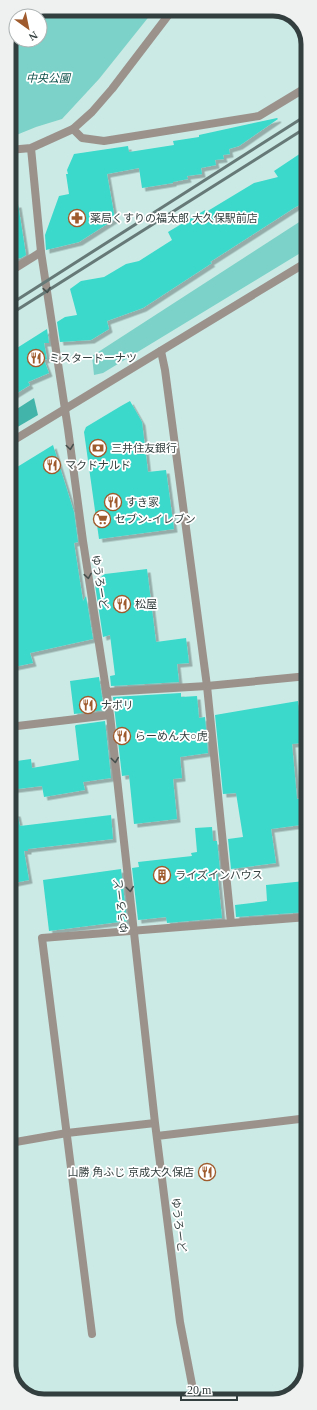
<svg xmlns="http://www.w3.org/2000/svg" width="317" height="1410" viewBox="0 0 317 1410" font-family="'Times New Roman','Noto Sans JP',serif">
	<defs>
		<filter id="shadow"><feDropShadow dx="3.5" dy="3.5" stdDeviation="0" flood-color="#0004"/></filter>
	</defs>
	<rect width="100%" height="100%" fill="#cbeae5"/>
	<!-- green -->
	<path fill="#7cd2c8" d="M45,9H155L99,79L62,119L36,127L9,138V44L16,28V40H40V16H27Z
		M307,217V249L103,373L94,375L92,356Z"/>
	<!-- forest -->
	<path fill="#43b4a9" d="M34,398L38,415L9,432V414Z"/>
	<!-- building -->
	<path fill="#3bd9cb" filter="url(#shadow)" d="M277,118L278,119L239,146L229,149L230,154L223,155L224,159L215,160L216,165L201,168L202,174L187,176L188,179L173,182V183L142,188L139,168L107,174L115,219L79,242L46,250L45,235L59,196L69,194L66,174H68L67,170L74,154L128,146L129,152L174,145L173,141L199,137V135Z
		M307,149V201L294,208L210,262L212,263L143,308L107,321L109,329L91,340L60,342L57,322L65,317L77,315L70,289L81,281L104,277L126,264L139,261L172,240L168,232L205,210L206,212L254,183L278,177L274,171Z
		M18,204L26,255L21,258L9,260V205Z
		M47,329L49,343H44L47,359L44,360L49,373L28,382L30,385L9,398V353Z
		M130,401L142,422L148,472L166,470L174,529L99,539L84,432L86,427L121,406Z
		M53,445L74,512L78,542L74,543L83,601L86,596L93,639L30,653L33,663L9,668V472Z
		M147,569L156,642L186,638L189,663L177,664L179,682L111,686L110,676L115,675L110,635L103,637L95,585L102,576L105,574Z
		M99,677L104,710L74,714L70,681Z
		M181,693V697L197,696L199,718L205,717L208,753L180,757L182,778L173,779L177,819L134,824L129,775L122,776L113,697Z
		M298,701L302,743L292,744L297,799L308,798V824L271,829L276,863L231,869L228,839L243,837L236,793L223,794L215,715Z
		M105,721L111,778L83,782L85,790L44,797L42,786L9,790V762L31,759L32,768L79,760L75,726L76,725Z
		M9,813H17L20,826L111,815L113,839L28,849V851H24L29,880L9,884Z
		M212,827L213,841H217L220,870L217,871L222,918L167,923L166,917L138,920L132,868L139,867L138,862L192,856L191,853L197,852L195,828Z
		M121,869L127,921L49,931L43,880Z
		M305,881L308,912L236,917L235,905L267,901L266,885Z"/>
	<g fill="none" stroke-linecap="round" stroke-linejoin="round">
		<!-- service -->
		<path stroke="#9c928c" stroke-width="8" d="M161,351L165,370L207,686L231,923
			M92,1334L42,938L308,917"/>
		<!-- minor -->
		<path stroke="#9c928c" stroke-width="8" d="M73,129L82,138L104,141L259,116L307,87
			M9,272L41,252L68,429L83,541L110,715L155,1123L180,1322L195,1400
			M106,692L207,686L308,676
			M9,727L110,715
			M157,1136L308,1118
			M10,1143L67,1133L155,1123"/>
		<!-- tertiary -->
		<path stroke="#9c928c" stroke-width="8" d="M31,148L41,252
			M9,150L31,148L73,129L92,112L112,89L173,9
			M9,443L307,262"/>
		<!-- rail -->
		<path stroke="#667977" stroke-width="3" d="M9,305L307,115
			M9,315L307,127"/>
	</g>
	<!-- one-way arrows -->
	<defs><path id="oneway-chevron" d="M-2-3.5L2.5 0L-2 3.5" fill="none" stroke-width="1.6" stroke-linecap="round" stroke-linejoin="round"/></defs>
	<g stroke="#48504e">
		<use href="#oneway-chevron" transform="translate(47 290) rotate(81)"/>
		<use href="#oneway-chevron" transform="translate(70 447) rotate(82)"/>
		<use href="#oneway-chevron" transform="translate(88 576) rotate(81)"/>
		<use href="#oneway-chevron" transform="translate(115 760) rotate(83)"/>
		<use href="#oneway-chevron" transform="translate(130 889) rotate(83)"/>
	</g>
	<!-- icons -->
	<defs>
		<g id="pharmacy-ring" transform="scale(0.9)"><circle r="9.5" fill="#fff" stroke="#9f5b2d" stroke-width="1.5"/><path d="M-2-6h4v4h4v4h-4v4h-4v-4h-4v-4h4Z" fill="#9f5b2d"/></g>
		<g id="restaurant-ring" transform="scale(0.9)"><circle r="9.5" fill="#fff" stroke="#9f5b2d" stroke-width="1.5"/><path d="M-5-6h1v4h1v-4h1v4h1v-4h1v5L-1.5 .5V6h-2V.5L-5-1ZM5-6V6H3V1.5H1.5Q1.5-4 5-6Z" fill="#9f5b2d"/></g>
		<g id="bank-ring" transform="scale(0.9)"><circle r="9.5" fill="#fff" stroke="#9f5b2d" stroke-width="1.5"/><path d="M-6-4H6V4H-6ZM0-2.3a2.3 2.3 0 1 0 0 4.6a2.3 2.3 0 1 0 0-4.6Z" fill="#9f5b2d"/></g>
		<g id="supermarket-ring" transform="scale(0.9)"><circle r="9.5" fill="#fff" stroke="#9f5b2d" stroke-width="1.5"/><path d="M-6-5.5h2.5l.6 2H6L4.5 2H-2.5L-4.4-4H-6ZM-1.5 3.2a1.3 1.3 0 1 0 .1 0ZM3 3.2a1.3 1.3 0 1 0 .1 0Z" fill="#9f5b2d"/></g>
		<g id="building-ring" transform="scale(0.9)"><circle r="9.5" fill="#fff" stroke="#9f5b2d" stroke-width="1.5"/><path d="M-4-6H4V6H1V3H-1V6H-4ZM-2.5-4.3h1.7v1.8h-1.7ZM.8-4.3h1.7v1.8H.8ZM-2.5-1h1.7V.8h-1.7ZM.8-1h1.7V.8H.8Z" fill="#9f5b2d"/></g>
	</defs>
	<g fill-rule="evenodd">
		<use href="#pharmacy-ring" x="77" y="218"/>
		<use href="#restaurant-ring" x="36" y="358"/>
		<use href="#bank-ring" x="98" y="448"/>
		<use href="#restaurant-ring" x="52" y="465"/>
		<use href="#restaurant-ring" x="113" y="502"/>
		<use href="#supermarket-ring" x="102" y="519"/>
		<use href="#restaurant-ring" x="122" y="604"/>
		<use href="#restaurant-ring" x="88" y="705"/>
		<use href="#restaurant-ring" x="122" y="736"/>
		<use href="#building-ring" x="162" y="875"/>
		<use href="#restaurant-ring" x="207" y="1172"/>
	</g>
	<g text-anchor="middle" stroke-width="3.5" stroke-linejoin="round" paint-order="stroke">
		<!-- park labels -->
		<g font-size="11" font-style="italic" fill="#0d504a" stroke="#fff">
			<text x="48" y="82">中央公園</text>
		</g>
		<!-- poi labels -->
		<g font-size="11" fill="#333f3e" stroke="#fff" text-anchor="start">
			<text x="90" y="222">薬局くすりの福太郎 大久保駅前店</text>
			<text x="49" y="362">ミスタードーナツ</text>
			<text x="111" y="452">三井住友銀行</text>
			<text x="65" y="469">マクドナルド</text>
			<text x="126" y="506">すき家</text>
			<text x="115" y="523">セブン-イレブン</text>
			<text x="135" y="608">松屋</text>
			<text x="101" y="709">ナポリ</text>
			<text x="135" y="740">らーめん大○虎</text>
			<text x="175" y="879">ライズインハウス</text>
			<text x="194" y="1176" text-anchor="end">山勝 角ふじ 京成大久保店</text>
		</g>
		<!-- street labels -->
		<g font-size="11" fill="#333f3e" stroke="#fff">
			<text transform="translate(100 582) rotate(81)" y="4">ゆうろーど</text>
			<text transform="translate(121 906) rotate(-97)" y="4">ゆうろーど</text>
			<text transform="translate(179 1225) rotate(83)" y="4">ゆうろーど</text>
		</g>
	</g>
	<!-- crop -->
	<path d="M0 0H317V1410H0ZM44 16H273A28 28 0 0 1 301 44V1366A28 28 0 0 1 273 1394H44A28 28 0 0 1 16 1366V44A28 28 0 0 1 44 16Z" fill="#eff0f0" fill-rule="evenodd"/>
	<path fill="none" stroke="#333f3e" stroke-width="5" d="M44 16H273A28 28 0 0 1 301 44V1366A28 28 0 0 1 273 1394H44A28 28 0 0 1 16 1366V44A28 28 0 0 1 44 16Z"/>
	<!-- north arrow -->
	<g transform="translate(28 28) rotate(147)"><circle r="19" fill="#ffffff" stroke="#adb2b2"/>
	<path d="M0-3L7 15L0 10L-7 15Z" fill="#9f5b2d"/>
	<text y="-6" font-size="11" font-weight="bold" text-anchor="middle" fill="#333f3e">N</text>
	</g>
	<!-- scale -->
	<path d="M181 1394v6h56v-6" fill="none" stroke="#333f3e" stroke-width="2"/>
	<text x="187" y="1394" font-size="12" fill="#333f3e" stroke="#ffffff" stroke-width="3" paint-order="stroke">20 m</text>
</svg>
